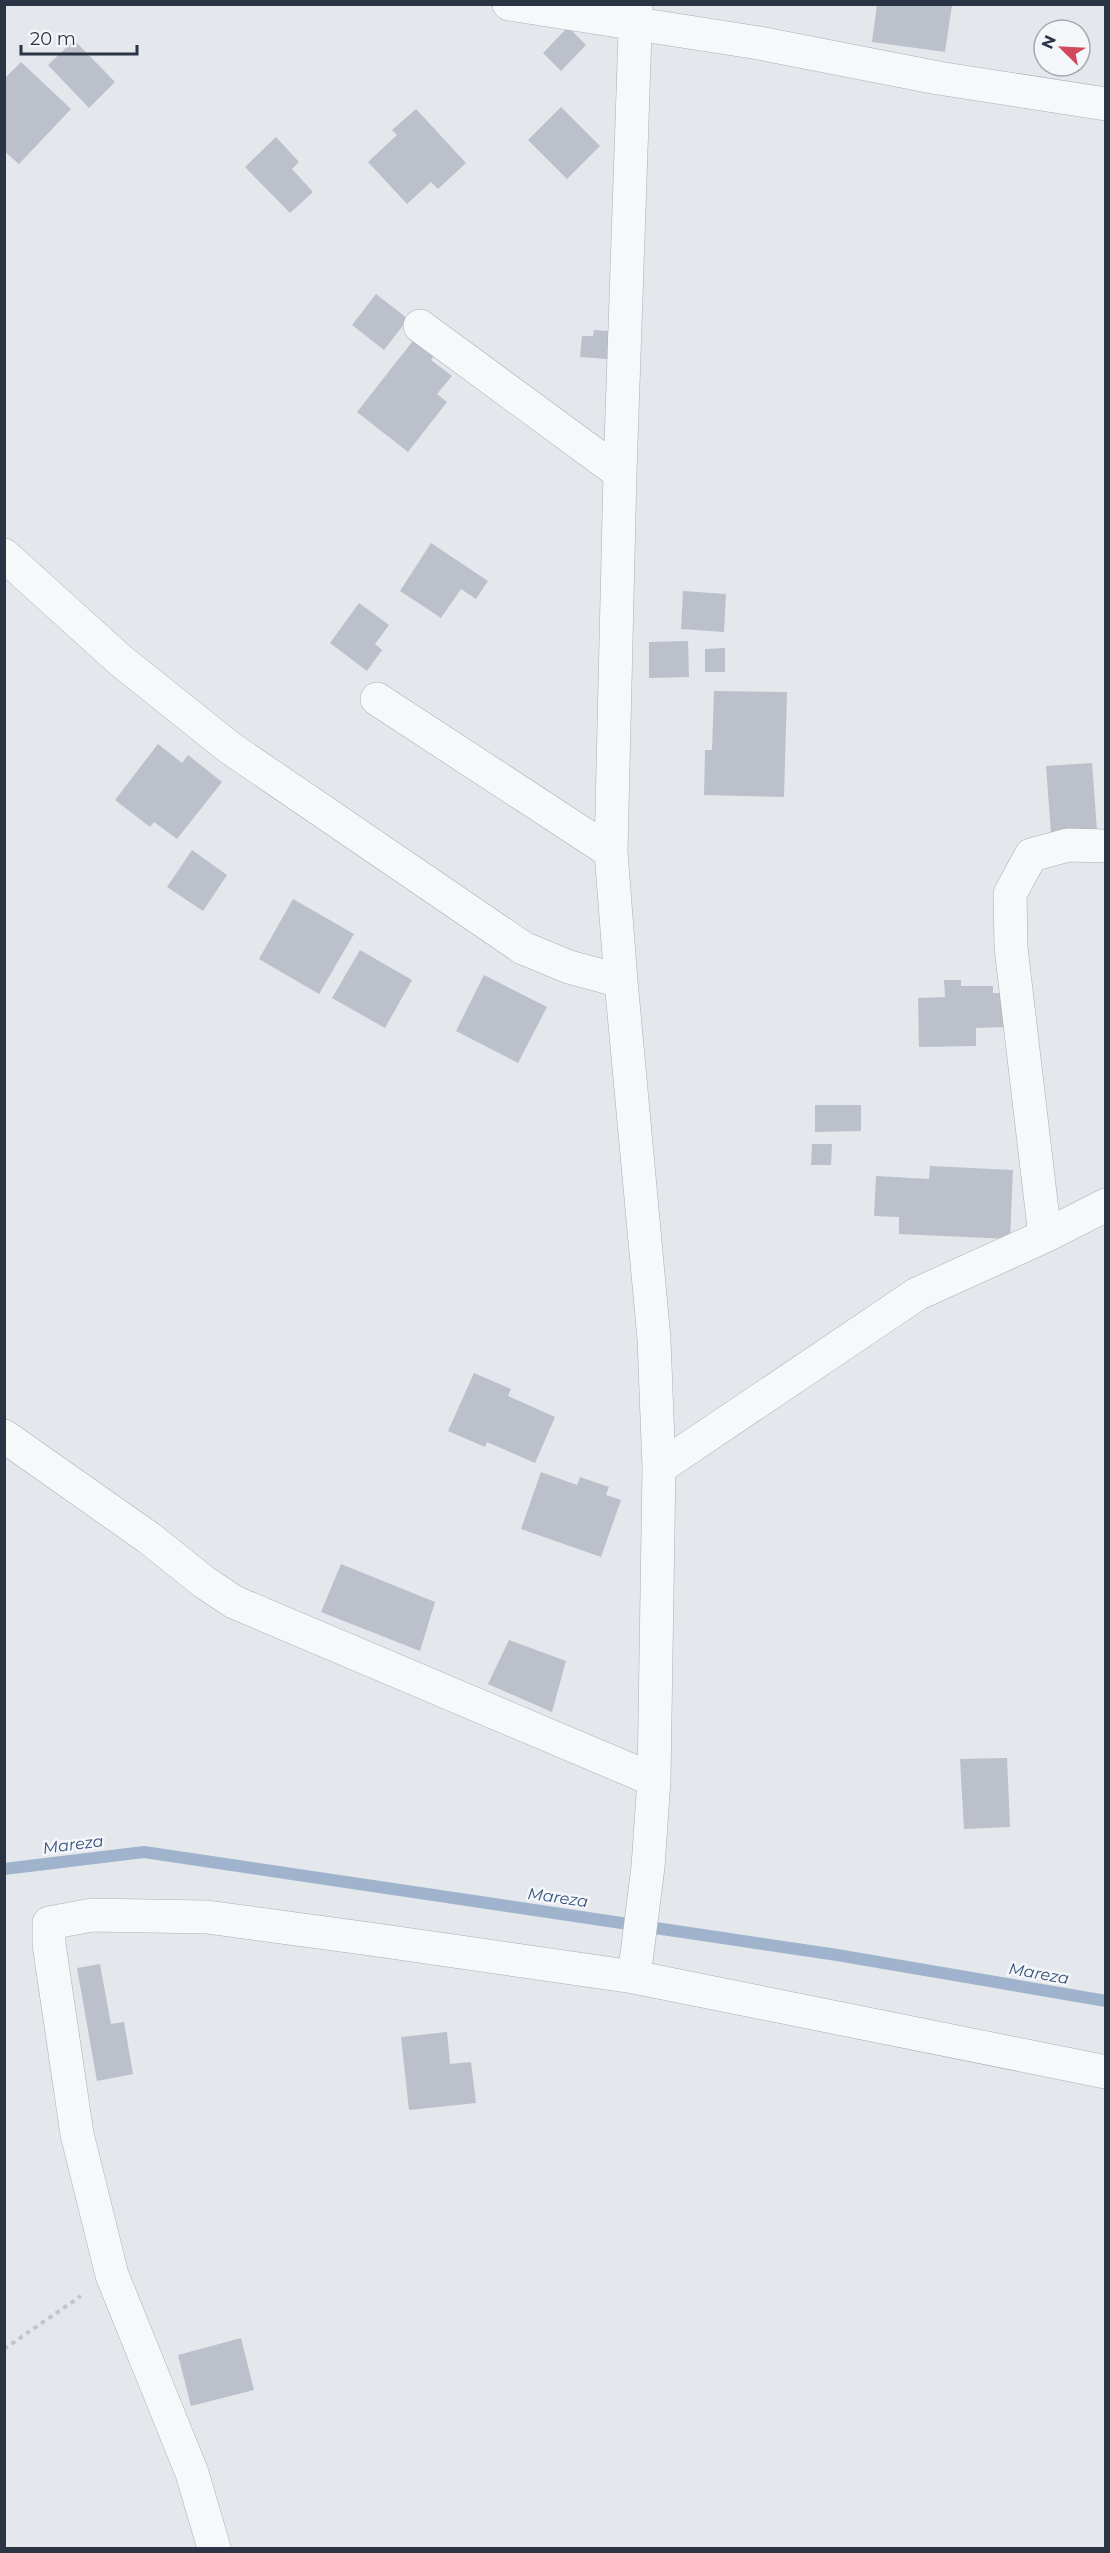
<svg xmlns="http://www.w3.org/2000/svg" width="1110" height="2553" viewBox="0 0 1110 2553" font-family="Montserrat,sans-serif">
	<rect width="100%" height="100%" fill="#e4e7ec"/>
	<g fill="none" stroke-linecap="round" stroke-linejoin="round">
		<!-- stream -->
		<path stroke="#9fb4cc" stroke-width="12" d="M4,1869L144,1852L837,1955L1106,2001"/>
	</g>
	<!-- building -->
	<path fill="#bbc0ca" d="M877,4L952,5L945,52L872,42Z
		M568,27L586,45L561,71L543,53Z
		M74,40L115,82L89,108L48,65Z
		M21,62L71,109L19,164L4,151V79Z
		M561,107L600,146L567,179L528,140Z
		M416,109L466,163L438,189L431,182L407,204L368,162L397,135L392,130Z
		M276,137L299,162L292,169L313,192L290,213L245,167Z
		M376,294L408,319L384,350L352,325Z
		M594,330L609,331L607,359L580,357L582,336H593Z
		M416,337L436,353L431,360L452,376L437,394L447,402L408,452L357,412Z
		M431,543L488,581L476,599L461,589L441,618L400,591Z
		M683,591L726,594L724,632L681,629Z
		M359,603L389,625L375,644L382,650L367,671L330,643Z
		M688,641L689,677L649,678V642Z
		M725,648V672H705V649Z
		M714,691L787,692L784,797L704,795L705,750H712Z
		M158,744L182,763L188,755L222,782L177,839L154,822L150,827L115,800Z
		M1092,763L1097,830L1051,833L1046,766Z
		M192,850L227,875L203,911L167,887Z
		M293,899L354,934L319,994L259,959Z
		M360,950L412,980L385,1028L332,998Z
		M484,975L547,1007L518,1063L456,1031Z
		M944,980H961V986H993V993H1006L1007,1027L976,1028V1046L919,1047L918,998L945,997Z
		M815,1105H861V1131L815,1132Z
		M812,1144H832L831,1165H811Z
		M930,1166L1013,1170L1010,1239L899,1234V1217L874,1216L876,1176L929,1179Z
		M474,1373L511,1389L508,1396L555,1417L535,1463L487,1442L485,1447L448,1431Z
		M541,1472L577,1485L580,1477L609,1487L606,1495L621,1500L601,1557L521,1529Z
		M341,1564L435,1602L420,1651L321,1612Z
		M509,1640L566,1661L552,1712L488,1684Z
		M1007,1758L1010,1827L964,1829L960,1759Z
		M100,1964L111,2024L124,2022L133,2074L97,2081L77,1968Z
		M447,2032L450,2064L471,2062L476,2103L409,2110L401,2037Z
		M241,2338L254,2390L191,2406L178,2355Z"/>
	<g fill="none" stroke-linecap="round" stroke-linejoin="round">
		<!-- minor casing -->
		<g stroke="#a9aeb7" stroke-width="34">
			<path id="minor" d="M509,4L759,43L938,78L1106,104
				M420,326L620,473
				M4,555L120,660L230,748L523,948L569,967L621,981
				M377,699L611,852
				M1045,1236L1011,948L1010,894L1031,855L1068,845L1106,846
				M4,1436L149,1538L204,1582L234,1602L654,1780
				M659,1468L917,1294L1045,1236L1106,1205
				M634,1977L648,1867L654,1780L659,1468L654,1339L621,981L611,852L620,473L636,4
				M214,2548L192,2473L112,2275L77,2134L49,1944V1923L92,1915L207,1917L370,1939L634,1977L1106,2072"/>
		</g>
		<!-- path -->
		<path stroke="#c2c5cb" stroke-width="4" stroke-dasharray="4.5 4.5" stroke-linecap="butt" d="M4,2349L81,2296"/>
		<!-- minor -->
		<use href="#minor" stroke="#f7f8fa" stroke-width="33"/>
	</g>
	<g text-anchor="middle" stroke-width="5" stroke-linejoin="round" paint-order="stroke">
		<!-- water labels -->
		<g font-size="16" font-style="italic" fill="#34527a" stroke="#f4f6f9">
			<text transform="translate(73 1844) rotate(-7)" y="6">Mareza</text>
			<text transform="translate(558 1897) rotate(8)" y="6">Mareza</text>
			<text transform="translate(1039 1973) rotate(10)" y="6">Mareza</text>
		</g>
	</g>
	<!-- border -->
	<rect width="1110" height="2553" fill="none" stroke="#2b3445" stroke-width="12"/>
	<!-- north arrow -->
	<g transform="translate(1062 48) rotate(294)"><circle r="28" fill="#f4f6f9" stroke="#a4a8b1" stroke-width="1.5"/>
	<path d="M0-4.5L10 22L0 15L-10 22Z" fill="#d1495b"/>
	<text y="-9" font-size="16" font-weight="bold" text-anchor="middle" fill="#2b3445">N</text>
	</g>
	<!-- scale -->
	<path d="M21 45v9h116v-9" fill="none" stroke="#2b3445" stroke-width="3"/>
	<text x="30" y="45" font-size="18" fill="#2b3445" stroke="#f4f6f9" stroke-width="4.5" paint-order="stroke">20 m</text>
</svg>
